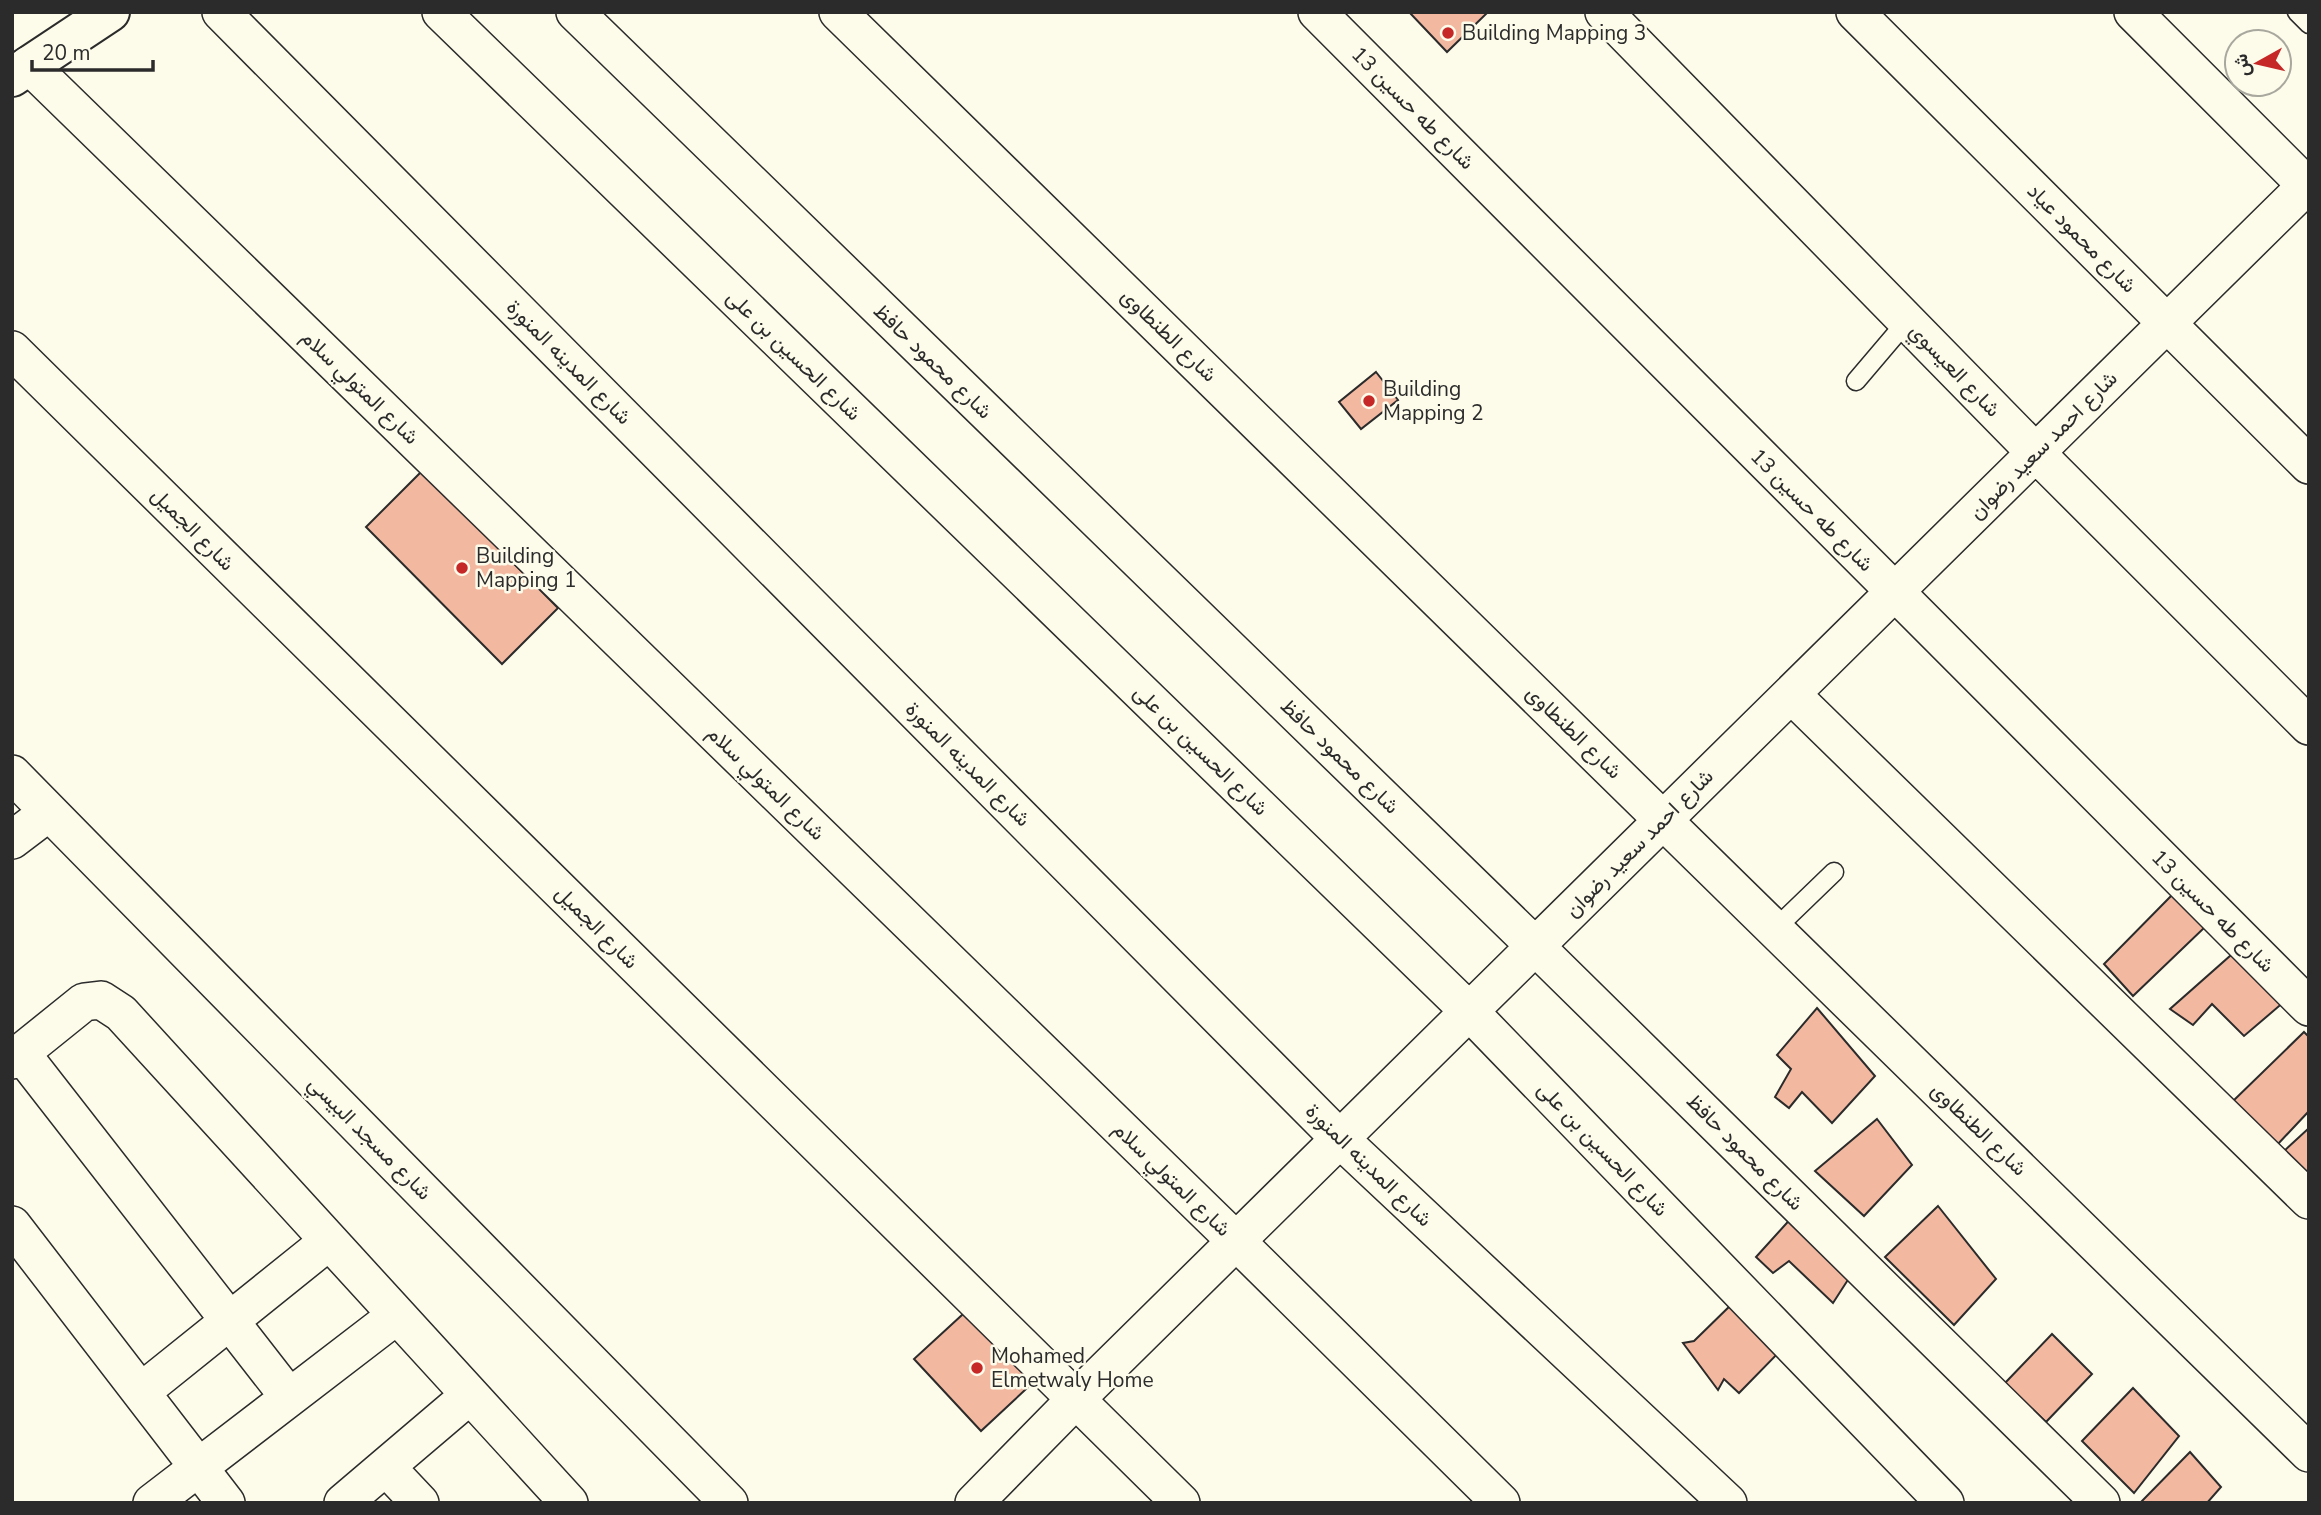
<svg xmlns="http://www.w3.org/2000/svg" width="2321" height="1515" viewBox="0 0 2321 1515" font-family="'Nunito Sans',Vazirmatn,sans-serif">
	<rect width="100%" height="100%" fill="#fdfbea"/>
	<!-- building -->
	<path fill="#f2b8a0" stroke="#2b2b2b" stroke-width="2" d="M1409,12H1488L1447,52Z
		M1376,372L1398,400L1361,429L1339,402Z
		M422,471L558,608L502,664L366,527Z
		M2173,894L2205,927L2133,996L2104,964Z
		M2239,948L2285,1001L2244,1036L2212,1004L2193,1025L2170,1009Z
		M1817,1008L1875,1076L1832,1123L1802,1092L1789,1108L1775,1097L1791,1069L1777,1055Z
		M2304,1032L2309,1037V1111L2277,1145L2231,1103Z
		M1877,1119L1912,1165L1864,1216L1815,1171Z
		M2309,1128V1177L2283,1152Z
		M1938,1206L1996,1279L1954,1325L1885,1257Z
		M1794,1215L1853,1272L1833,1303L1789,1261L1773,1273L1756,1257Z
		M1736,1300L1783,1348L1739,1393L1724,1379L1718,1390L1683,1343L1694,1341Z
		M974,1304L1040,1376L981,1431L914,1359Z
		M2052,1334L2092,1374L2046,1422L2005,1383Z
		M2133,1388L2179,1436L2134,1493L2082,1441Z
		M2190,1452L2221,1487L2207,1503H2140Z"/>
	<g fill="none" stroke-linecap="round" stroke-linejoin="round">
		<!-- service casing -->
		<g stroke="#2b2b2b" stroke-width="21">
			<path id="service" d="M2297,12L2309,24
				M1856,381L1907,321
				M1775,929L1834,872"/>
		</g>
		<!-- minor casing -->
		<g stroke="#2b2b2b" stroke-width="40">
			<path id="minor" d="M221,12L1340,1139L1728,1503
				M441,12L1469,1011L1945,1503
				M575,12L1535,946L2101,1503
				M838,12L2309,1453
				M1317,12L2309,1007
				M1604,12L2036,453L2309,726
				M1855,12L2309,465
				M2133,12L2309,188
				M29,65L1236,1241L1501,1503
				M12,350L1181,1503
				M1791,694L2309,1200
				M12,774L729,1503
				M12,840L49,812
				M21,1053L289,1397
				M12,1060L84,1002L101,1000L121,1013L569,1503
				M12,1225L226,1503
				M141,1392L329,1241
				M386,1467L420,1503
				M152,1503L397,1315
				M343,1503L470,1395
				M974,1503L1076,1399L2306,186"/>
		</g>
		<!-- secondary casing -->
		<g stroke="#2b2b2b" stroke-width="42">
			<path id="secondary" d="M12,77L110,12"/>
		</g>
		<!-- service -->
		<use href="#service" stroke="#fdfbea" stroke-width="18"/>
		<!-- minor -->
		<use href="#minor" stroke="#fdfbea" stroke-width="37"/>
		<!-- secondary -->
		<use href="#secondary" stroke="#fdfbea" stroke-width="38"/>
	</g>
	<!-- markers -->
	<g fill="#c62828" stroke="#fdfbea" stroke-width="2.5">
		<circle cx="1448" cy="33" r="7"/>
		<circle cx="1369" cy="401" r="7"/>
		<circle cx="462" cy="568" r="7"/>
		<circle cx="977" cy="1368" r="7"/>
	</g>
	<g text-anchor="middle" stroke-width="5" stroke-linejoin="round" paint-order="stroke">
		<!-- poi labels -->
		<g font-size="21" fill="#2b2b2b" stroke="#fdfbea" text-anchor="start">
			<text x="1462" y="40">Building Mapping 3</text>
			<text x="1383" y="396">Building<tspan x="1383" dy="24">Mapping 2</tspan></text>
			<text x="476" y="563">Building<tspan x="476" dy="24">Mapping 1</tspan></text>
			<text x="991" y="1363">Mohamed<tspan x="991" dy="24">Elmetwaly Home</tspan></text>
		</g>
		<!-- street labels -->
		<g font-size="21" fill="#2b2b2b" stroke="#fdfbea">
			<text transform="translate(1413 108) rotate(45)" y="7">شارع طه حسين 13</text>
			<text transform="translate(2082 238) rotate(45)" y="7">شارع محمود عياد</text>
			<text transform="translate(1169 335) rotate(44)" y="7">شارع الطنطاوى</text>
			<text transform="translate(794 355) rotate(44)" y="7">شارع الحسين بن على</text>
			<text transform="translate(933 361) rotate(44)" y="7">شارع محمود حافظ</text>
			<text transform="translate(569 362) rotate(45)" y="7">شارع المدينه المنورة</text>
			<text transform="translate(1955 370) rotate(46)" y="7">شارع العيسوي</text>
			<text transform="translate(360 387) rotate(44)" y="7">شارع المتولي سلام</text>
			<text transform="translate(2043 445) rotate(-45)" y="7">شارع احمد سعيد رضوان</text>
			<text transform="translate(1812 510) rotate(45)" y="7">شارع طه حسين 13</text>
			<text transform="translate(193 529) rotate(45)" y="7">شارع الجميل</text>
			<text transform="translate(1574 732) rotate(44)" y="7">شارع الطنطاوى</text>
			<text transform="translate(1201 750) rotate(44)" y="7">شارع الحسين بن على</text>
			<text transform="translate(1340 756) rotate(44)" y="7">شارع محمود حافظ</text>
			<text transform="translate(968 764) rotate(45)" y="7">شارع المدينه المنورة</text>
			<text transform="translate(766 783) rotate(44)" y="7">شارع المتولي سلام</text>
			<text transform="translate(1639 843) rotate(-45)" y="7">شارع احمد سعيد رضوان</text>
			<text transform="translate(2213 911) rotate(45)" y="7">شارع طه حسين 13</text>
			<text transform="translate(597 927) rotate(45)" y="7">شارع الجميل</text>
			<text transform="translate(1979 1129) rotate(44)" y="7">شارع الطنطاوى</text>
			<text transform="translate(370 1138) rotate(45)" y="7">شارع مسجد البيسي</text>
			<text transform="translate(1603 1149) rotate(46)" y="7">شارع الحسين بن على</text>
			<text transform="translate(1745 1152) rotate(45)" y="7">شارع محمود حافظ</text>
			<text transform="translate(1369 1165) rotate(44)" y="7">شارع المدينه المنورة</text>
			<text transform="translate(1172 1179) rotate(44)" y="7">شارع المتولي سلام</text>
		</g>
	</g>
	<!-- border -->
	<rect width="2321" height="1515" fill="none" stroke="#2b2b2b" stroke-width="28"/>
	<!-- north arrow -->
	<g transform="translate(2258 63) rotate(262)"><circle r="33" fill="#fdfbea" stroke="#a9a89e" stroke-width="2"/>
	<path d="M0-5L12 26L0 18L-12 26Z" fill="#c62828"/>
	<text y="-10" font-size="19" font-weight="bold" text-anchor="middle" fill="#2b2b2b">ش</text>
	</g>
	<!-- scale -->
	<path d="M32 60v10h121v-10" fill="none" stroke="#2b2b2b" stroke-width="3.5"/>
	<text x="42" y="60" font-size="21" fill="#2b2b2b" stroke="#fdfbea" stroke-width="5" paint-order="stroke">20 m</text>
</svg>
